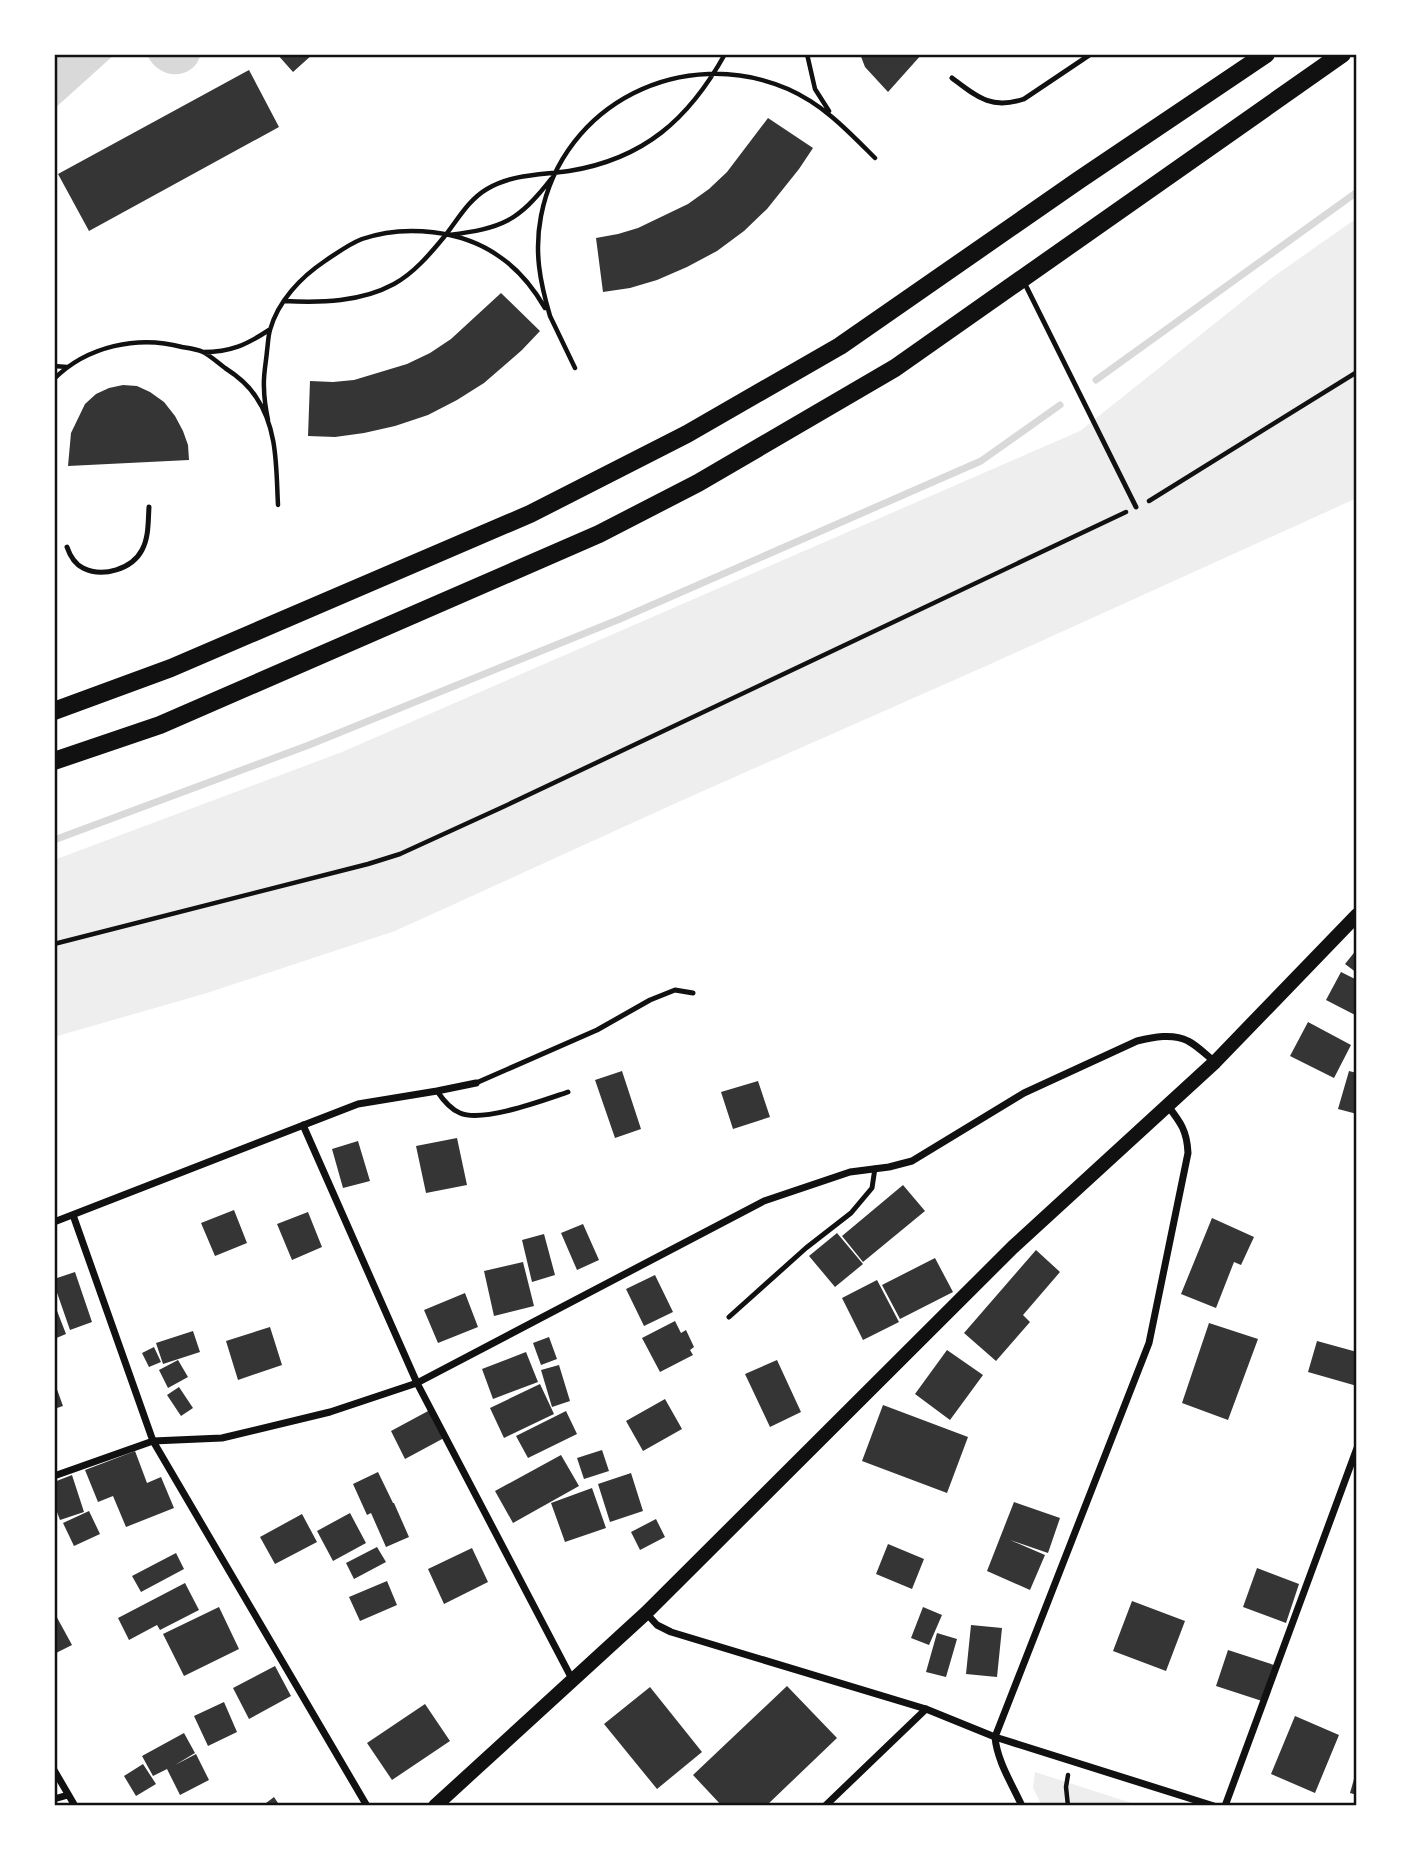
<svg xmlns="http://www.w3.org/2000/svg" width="1411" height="1860" viewBox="0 0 1411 1860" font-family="Jost,sans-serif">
	<rect width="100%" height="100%" fill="#fff"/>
	<!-- green -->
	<path fill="#eee" d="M1357,218V498L986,666L685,799L395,931L207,993L54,1037V860L342,752L1080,431L1273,277Z
		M1035,1772L1141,1806H1042L1033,1788Z"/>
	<!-- water -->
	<path fill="#d9d9d9" d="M54,54H115L54,109Z
		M147,54H201C193,82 157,80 147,54Z"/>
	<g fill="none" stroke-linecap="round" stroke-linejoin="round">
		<!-- stream -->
		<path stroke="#d9d9d9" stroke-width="7" d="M1096,380L1357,192
			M54,840L309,745L620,619L981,461L1060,405"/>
	</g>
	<!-- building -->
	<path fill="#353535" d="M277,54H313L293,72Z
		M860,54H922L888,92L865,67Z
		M249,70L279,127L89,231L58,174Z
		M768,118L813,148L799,169L767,209L744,231L717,251L687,267L657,280L630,288L603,292L596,238L618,234L638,228L688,204L709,189L727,172Z
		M501,293L540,331L522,350L484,383L457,400L428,415L395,426L364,433L335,437L308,436L310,381L333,382L354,380L407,364L430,353L451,339Z
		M123,385L137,386L150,392L164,402L175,416L183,431L188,445L189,460L68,466L71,433L85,404L96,394L109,388Z
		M1357,949V973L1345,964Z
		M1341,972L1357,980V1016L1326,1000Z
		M1308,1022L1351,1045L1334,1078L1290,1056Z
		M622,1071L641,1129L615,1138L595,1080Z
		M1349,1071L1357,1073V1114L1338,1109Z
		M758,1081L770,1117L733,1129L721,1092Z
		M457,1138L467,1185L426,1193L416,1146Z
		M358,1141L370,1181L343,1188L332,1149Z
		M903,1185L925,1211L863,1262L842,1236Z
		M234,1210L247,1243L215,1256L201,1223Z
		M308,1212L322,1247L292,1260L277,1224Z
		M1212,1218L1254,1237L1241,1265L1234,1262L1216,1308L1181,1294Z
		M583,1224L599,1260L577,1270L561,1233Z
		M837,1233L863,1264L835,1287L809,1256Z
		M544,1234L555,1275L532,1282L522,1240Z
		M1036,1250L1060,1272L1023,1315L1030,1322L996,1361L964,1333Z
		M935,1258L953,1292L900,1319L882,1285Z
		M523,1262L534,1306L494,1316L484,1271Z
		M75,1272L92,1322L70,1330L54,1284V1279Z
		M655,1275L673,1312L644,1326L626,1289Z
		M877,1280L899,1322L863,1340L842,1298Z
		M465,1293L478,1327L438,1343L424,1310Z
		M54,1303L66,1334L54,1339Z
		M675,1321L681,1333L686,1330L694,1347L690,1350L693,1355L660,1372L642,1338Z
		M1209,1323L1258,1339L1228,1420L1182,1403Z
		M270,1327L282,1365L238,1380L226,1341Z
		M193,1331L200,1352L163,1364L156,1343Z
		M549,1337L557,1359L541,1365L533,1343Z
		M1317,1341L1357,1352V1386L1308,1372Z
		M154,1347L161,1362L149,1367L142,1353Z
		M947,1350L983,1375L950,1420L915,1394Z
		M526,1352L538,1382L493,1399L482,1369Z
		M178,1360L188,1377L168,1388L159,1370Z
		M777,1360L801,1412L770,1427L745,1374Z
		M559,1365L570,1401L552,1407L541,1370Z
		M54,1381L63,1406L54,1409Z
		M540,1384L554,1414L504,1438L490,1408Z
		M179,1387L193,1408L181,1416L167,1395Z
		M665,1399L682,1429L643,1451L626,1421Z
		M883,1405L968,1437L947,1493L862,1461Z
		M430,1410L444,1438L405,1459L391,1431Z
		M566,1411L577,1434L528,1458L516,1436Z
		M602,1450L609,1471L584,1479L577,1458Z
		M135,1451L147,1483L161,1477L174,1508L126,1527L113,1496L98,1502L85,1470Z
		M561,1455L579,1486L513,1523L495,1491Z
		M378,1472L393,1503H394L409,1537L386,1547L371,1513L367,1515L353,1484Z
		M631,1473L643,1511L610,1522L598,1484Z
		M72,1475L84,1512L60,1520L54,1504V1482Z
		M592,1488L606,1528L565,1542L551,1503Z
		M1014,1502L1060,1518L1048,1553L1010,1540L1045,1555L1030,1590L987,1571Z
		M89,1511L100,1534L74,1546L63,1523Z
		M350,1513L366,1543L333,1561L317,1531Z
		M302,1514L317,1542L275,1564L260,1537Z
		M656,1519L665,1537L640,1550L631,1532Z
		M888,1544L924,1559L912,1589L876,1574Z
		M377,1547L386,1562L354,1579L346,1563Z
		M472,1548L488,1582L444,1604L428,1569Z
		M176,1553L184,1569L141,1592L132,1576Z
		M1257,1568L1299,1584L1286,1623L1243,1607Z
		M387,1581L397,1605L360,1621L349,1597Z
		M185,1583L199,1610L160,1630L157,1625L129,1640L118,1618Z
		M1132,1601L1185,1621L1166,1671L1113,1651Z
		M219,1607L239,1649L184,1676L163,1634Z
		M923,1607L942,1615L929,1645L911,1638Z
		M54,1612L72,1645L54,1654Z
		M971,1625L1002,1628L997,1677L966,1674Z
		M937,1633L957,1639L946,1677L926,1672Z
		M1228,1650L1274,1665L1262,1701L1216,1686Z
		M275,1666L291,1696L249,1719L233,1688Z
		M787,1686L837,1738L766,1806H722L693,1775Z
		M650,1687L702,1752L657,1789L604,1724Z
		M224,1702L237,1732L208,1746L194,1716Z
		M425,1704L450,1741L392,1780L367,1743Z
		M1295,1716L1339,1735L1315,1793L1271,1774Z
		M184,1733L195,1753L175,1765L196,1754L209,1780L180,1795L167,1769L153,1776L142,1756Z
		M143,1764L156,1784L136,1796L124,1776Z
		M1356,1772H1357V1795L1350,1793Z
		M274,1797L280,1806H262Z"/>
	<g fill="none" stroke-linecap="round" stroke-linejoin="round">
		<!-- path -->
		<path stroke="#111" stroke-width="4.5" d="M807,54L815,89L829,111
			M449,235C502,228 518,222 551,179
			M284,301C321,303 361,302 394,284C414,273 430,254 444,237C457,221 468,200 487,189C512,174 541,175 569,171C644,159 689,119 725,54
			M550,316C540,282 534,252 541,216C563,103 683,44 788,89C824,105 848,131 875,158
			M550,316L575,368
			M203,352C231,352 246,345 269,330
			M54,366L67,367
			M54,379C87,346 138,335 182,347C189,348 197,349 203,352C211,356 218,363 225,368C236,375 249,386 256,397C278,429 276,468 278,505
			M268,420C266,410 264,399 264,388C263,376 266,363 267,351C268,344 268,337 270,330C278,301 301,277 325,261C337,253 349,244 362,239C405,224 463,230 500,257C519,270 534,289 545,308
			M1149,501L1357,372
			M54,944L368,864L400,854L505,806L1126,512
			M1068,1806L1066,1787L1068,1775"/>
		<!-- service -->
		<path stroke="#111" stroke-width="5" d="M952,78C977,97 991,110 1024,99L1091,54
			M1024,282L1136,507
			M67,547C70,556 75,564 83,568C103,578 132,569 142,550C149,537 148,521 149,507
			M476,1083L597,1030L650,1000L675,990L693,993
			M437,1091C443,1100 450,1109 460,1113C483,1123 544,1100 568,1092
			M729,1317L806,1248L851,1213L872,1188L875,1168"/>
		<!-- minor -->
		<path stroke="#111" stroke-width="7" d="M303,1125L417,1383L572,1679
			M73,1215L153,1441L367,1806
			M54,1222L358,1104L437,1091L476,1083
			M54,1476L153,1441L222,1438L330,1412L417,1383L764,1201L850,1172L889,1167L912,1161L1024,1093L1137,1041C1153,1037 1173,1033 1188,1041C1198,1046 1207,1056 1215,1062
			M646,1613L657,1625L671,1632L926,1709L995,1737L1214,1806
			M54,1770L75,1806
			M54,1799L68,1795
			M825,1806L926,1709
			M1022,1806C1012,1784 997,1761 995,1737L1149,1343L1188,1153C1187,1131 1181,1123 1168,1106
			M1225,1806L1357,1448"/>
		<!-- secondary -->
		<path stroke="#111" stroke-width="14" d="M435,1806L646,1613L1013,1247L1215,1062L1357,915"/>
		<!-- primary -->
		<path stroke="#111" stroke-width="18" d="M54,711L171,668L530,514L687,434L840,346L1079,180L1266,54
			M54,761L160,725L599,534L698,483L895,368L1342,54"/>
	</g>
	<!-- border -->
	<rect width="1411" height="1860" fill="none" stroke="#ffffff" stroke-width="112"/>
	<rect x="56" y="56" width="1299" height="1748" fill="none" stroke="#111" stroke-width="2.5"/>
</svg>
